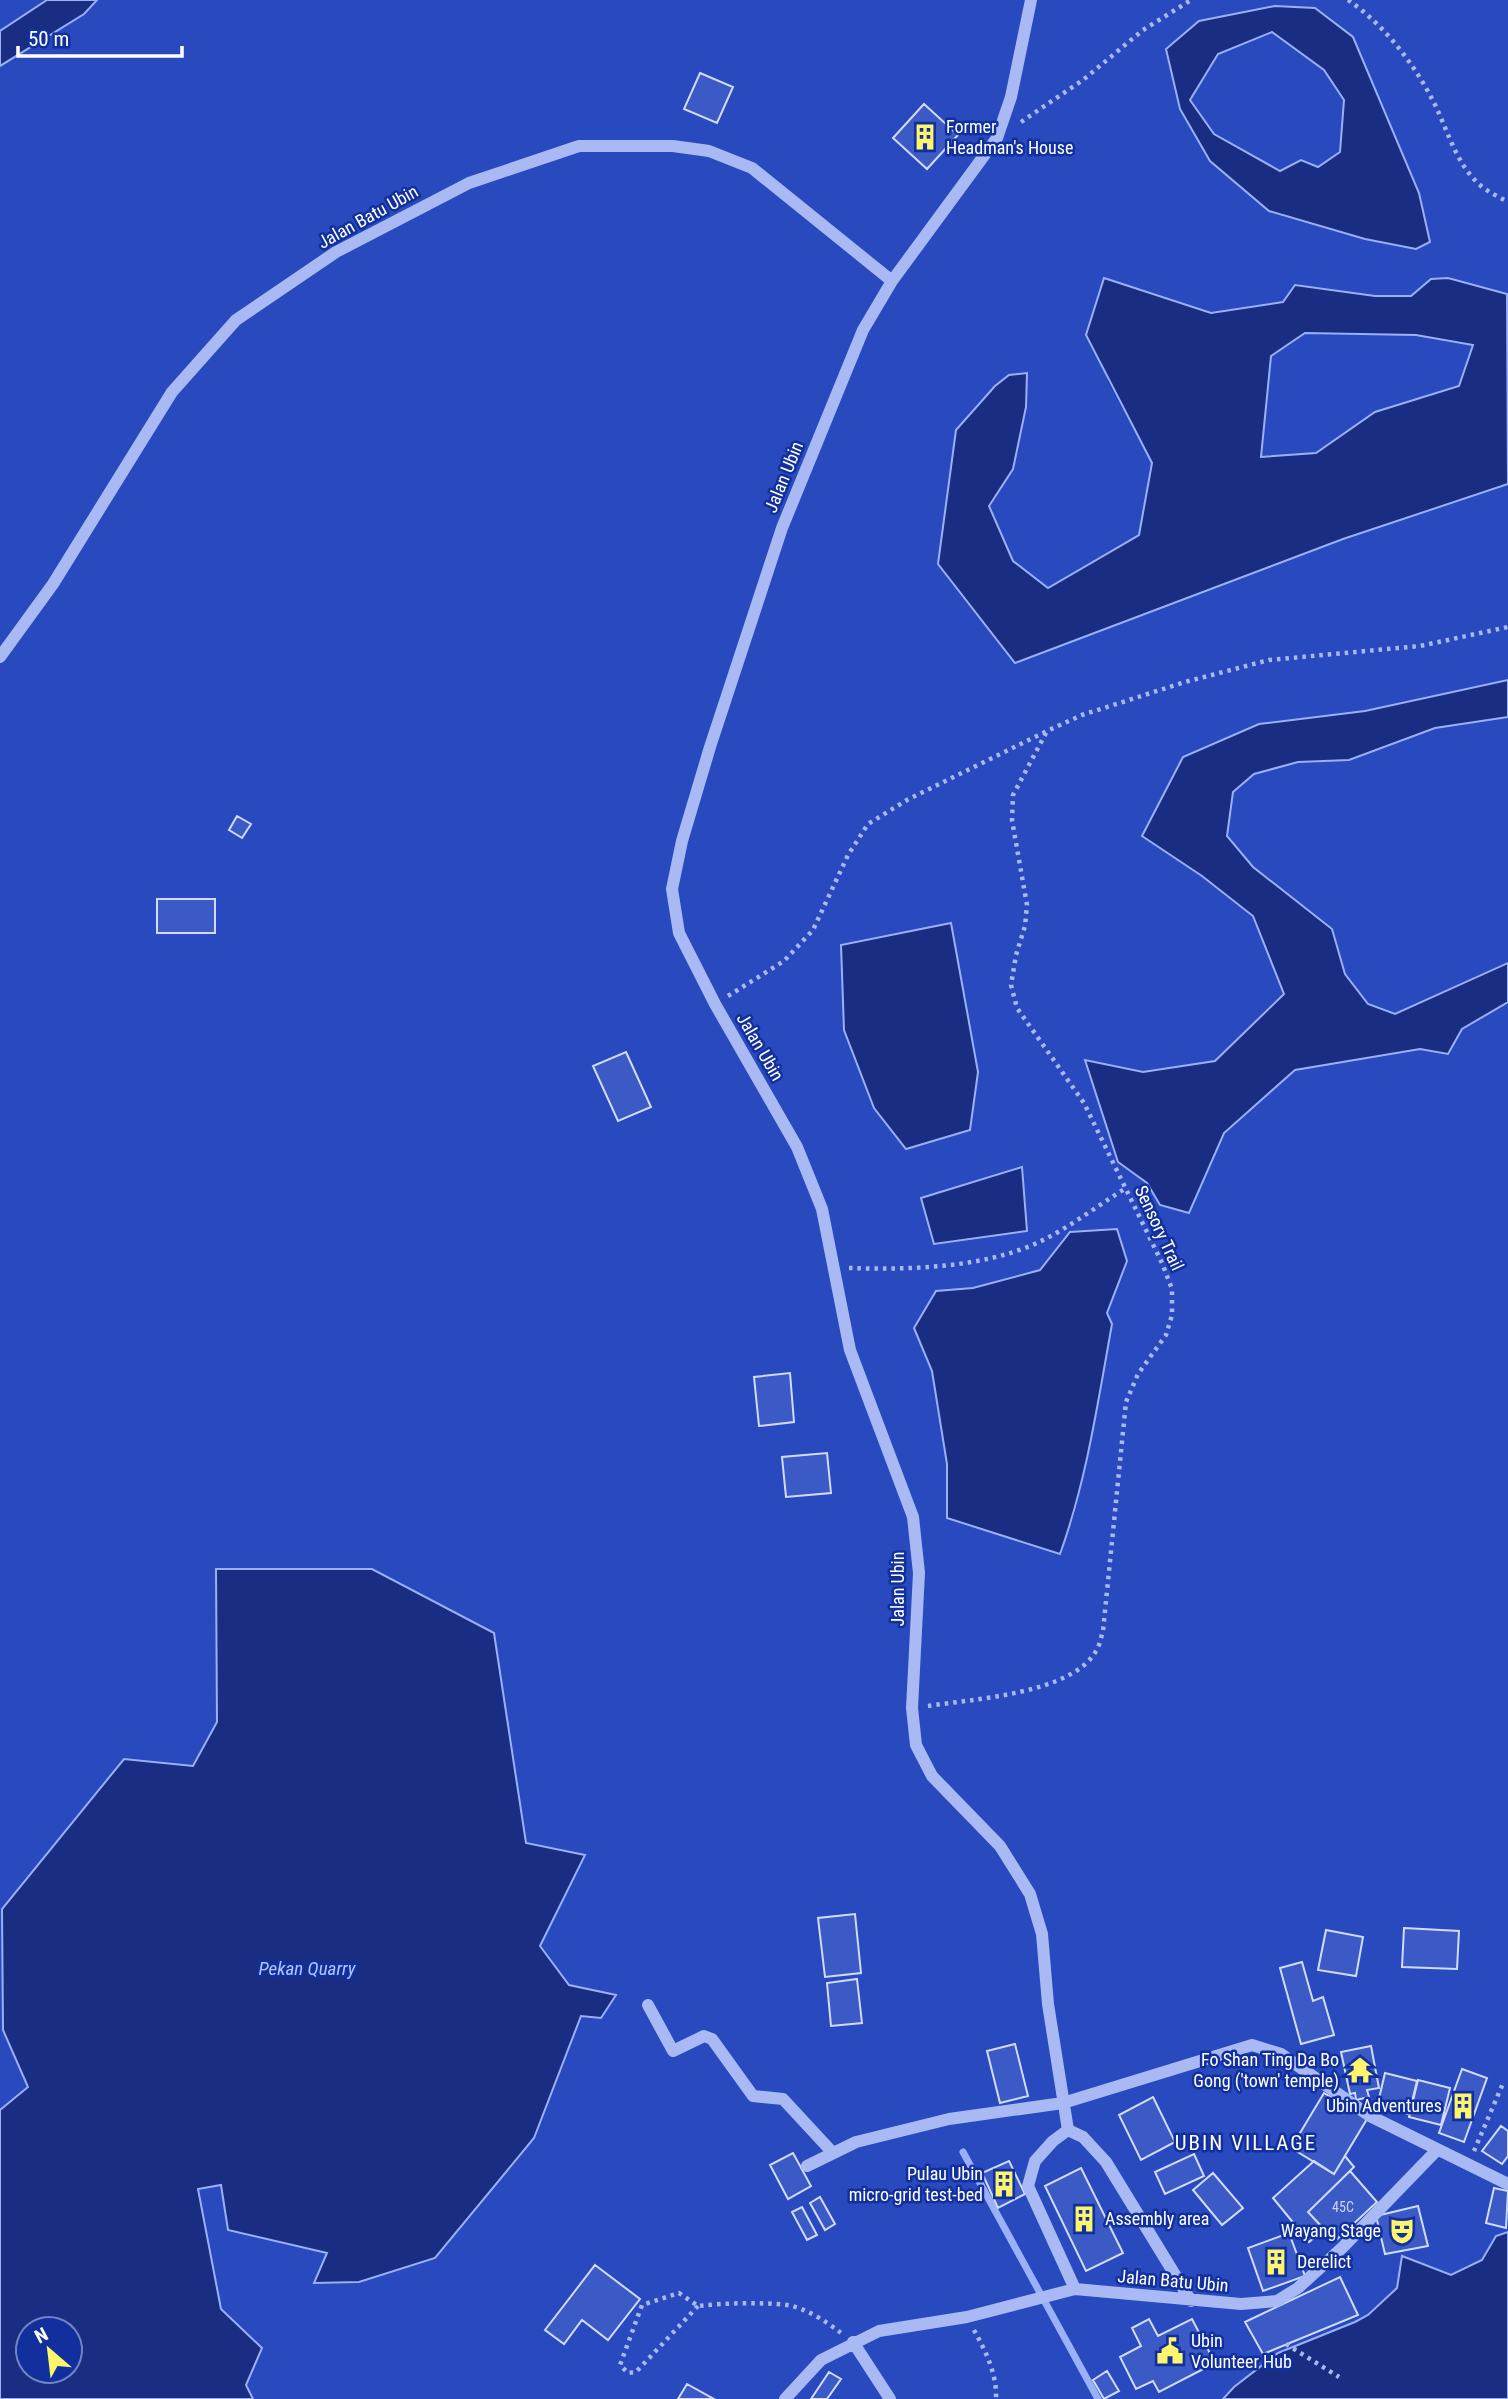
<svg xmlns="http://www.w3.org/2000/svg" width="1508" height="2399" viewBox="0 0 1508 2399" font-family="'Roboto Condensed',sans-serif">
	<rect width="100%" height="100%" fill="#12309d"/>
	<!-- green -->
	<path fill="#284abe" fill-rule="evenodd" d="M0,0H47L0,31Z
		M97,0H1508V301L1506,294L1431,279L1412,296H1375L1283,302L1211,313L1104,279L1107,380L1152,463L1139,535L1049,588L1013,561L988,506L1013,469L1009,375L995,386L956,430L1016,663L1343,539L1508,484V680L1365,711L1259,724L1143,836L1202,876L1254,916L1284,994L1216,1061L1143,1072L1086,1060L1118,1162L1147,1183L1160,1205L1188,1213L1224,1133L1295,1070L1420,1049L1448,1054L1462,1029L1508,1002V2232L1496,2237L1483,2260L1451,2275L1397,2288L1368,2315L1355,2322L1278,2353L1234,2387L1223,2399H253L246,2385L262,2348L221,2309L198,2189L221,2185L228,2230L328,2253L314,2282L534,2138L581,2016L616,1996L569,1985L540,1946L585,1856L526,1844L494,1633L216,1569L217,1722L193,1766L3,2030L28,2087L0,2110V66L84,14ZM1315,8L1352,37L1383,106L1430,242L1269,211L1210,161L1180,109L1199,21ZM1127,1261L1107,1314L1093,1431L1075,1512L1060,1554L947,1518V1464L932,1371L914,1328L936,1291L973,1288L1040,1270Z
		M1272,32L1324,70L1344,100L1340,152L1318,167L1301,160L1280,171L1214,134L1190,100L1218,54Z
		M1305,333L1416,335L1473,344L1459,386L1375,412L1316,453L1261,457L1271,355Z
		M1508,717V963L1395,1014L1368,1004L1345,974L1332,929L1253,867L1227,836L1233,792L1254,774L1298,762L1349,760L1435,728Z"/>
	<!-- water -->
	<path fill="#192e83" stroke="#9ab0f7" stroke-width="2" fill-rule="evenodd" d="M47,0H97L84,14L0,66V31Z
		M1275,6L1315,8L1353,37L1419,193L1430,242L1416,249L1365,239L1269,211L1210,161L1180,109L1166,49L1199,21ZM1272,32L1324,70L1344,100L1340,152L1318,167L1301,160L1280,171L1214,134L1190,100L1218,54Z
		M1104,278L1211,313L1283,302L1295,285L1375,296H1411L1431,279L1448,278L1507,294L1508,484L1343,539L1015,663L938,564L956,430L995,386L1009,375L1027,373L1026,407L1013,469L989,506L1013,561L1048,588L1139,535L1152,463L1086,335ZM1305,333L1416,335L1473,345L1459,386L1375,412L1316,453L1261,457L1271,356Z
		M1508,680V717L1435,728L1349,760L1298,762L1254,774L1233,792L1227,836L1253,867L1332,929L1345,974L1368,1004L1395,1014L1508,963V1002L1462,1029L1448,1054L1420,1049L1295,1070L1224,1133L1189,1213L1160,1205L1147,1183L1118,1162L1085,1060L1143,1072L1215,1061L1284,994L1253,916L1202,876L1142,836L1183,757L1259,724L1365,711Z
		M951,923L978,1072L970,1130L906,1149L874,1108L844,1030L841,945Z
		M1022,1167L1027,1231L934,1244L921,1198Z
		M1117,1229L1127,1261L1107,1313L1112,1324C1098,1401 1087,1479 1060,1554L947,1518V1464L932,1371L914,1328L936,1291L973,1288L1040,1270L1070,1232Z
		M216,1569H372L494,1633L526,1843L585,1855L540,1946L569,1985L616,1995L601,2018L581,2016L534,2138L435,2258L359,2282L314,2283L327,2253L228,2230L221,2185L198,2189L221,2309L262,2348L246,2385L253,2399H0V2110L28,2087L3,2030L2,1909L124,1759L193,1766L217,1722ZM28,2329H70V2371H28Z
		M1508,2232V2399H1223L1234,2387L1278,2353L1355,2322L1368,2315L1397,2288L1402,2256L1451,2275L1482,2260L1496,2236Z"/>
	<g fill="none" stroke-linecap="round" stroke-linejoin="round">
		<!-- stream -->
		<path stroke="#9ab0f7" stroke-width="7" d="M963,2152L1098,2399"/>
	</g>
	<!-- building -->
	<path fill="#3b5ac5" stroke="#d0dbfe" stroke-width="2" d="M700,73L733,87L717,123L684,109Z
		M924,104L958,135L927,169L893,138Z
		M237,816L251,824L242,838L229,830Z
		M157,899H215V933H157Z
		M626,1052L651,1107L618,1121L593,1066Z
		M790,1373L794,1422L759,1426L754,1377Z
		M827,1453L831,1493L786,1497L782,1457Z
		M855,1914L861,1973L825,1977L818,1918Z
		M1404,1928L1459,1931L1457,1969L1402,1967Z
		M1326,1930L1363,1937L1356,1976L1318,1970Z
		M1302,1962L1313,2001L1323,1997L1334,2035L1301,2044L1280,1968Z
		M857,1979L862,2023L831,2026L827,1983Z
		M1015,2044L1028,2096L1000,2103L987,2051Z
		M1371,2046L1379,2088L1367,2090L1369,2097L1356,2100L1355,2093L1350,2094L1341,2052Z
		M1462,2069L1487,2078L1464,2142L1439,2133Z
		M1385,2073L1417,2081L1409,2114L1377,2107Z
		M1418,2080L1450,2088L1441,2125L1409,2117Z
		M1324,2093L1367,2119L1334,2174L1291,2148Z
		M1153,2097L1175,2142L1141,2160L1119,2115Z
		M1501,2126L1508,2131V2156L1502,2164L1482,2151Z
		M793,2153L811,2186L788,2199L770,2165Z
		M1194,2154L1204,2176L1165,2194L1155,2172Z
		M1345,2156L1354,2167L1308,2212L1324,2229L1309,2242L1273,2198L1314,2161L1334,2174Z
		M1009,2161L1025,2194L998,2208L982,2173Z
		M1081,2168L1123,2253L1086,2271L1045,2186Z
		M1350,2171L1377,2202L1335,2241L1308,2212Z
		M1213,2173L1243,2208L1222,2225L1193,2190Z
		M1494,2188L1508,2191L1506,2228L1486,2223Z
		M820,2197L835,2224L825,2230L810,2203Z
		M1418,2206L1428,2246L1385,2254L1376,2216Z
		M802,2207L817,2235L807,2240L792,2212Z
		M1289,2233L1305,2276L1263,2291L1248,2248Z
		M595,2265L640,2299L608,2340L582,2320L564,2344L545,2330Z
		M1340,2277L1358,2315L1263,2354L1245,2322Z
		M1149,2319L1158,2336L1192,2319L1215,2363L1159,2392L1153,2381L1136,2389L1120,2357L1141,2346L1132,2328Z
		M1107,2371L1119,2391L1104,2399L1093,2380Z
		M829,2372L841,2379L827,2399H811Z
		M687,2384L714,2399H678Z"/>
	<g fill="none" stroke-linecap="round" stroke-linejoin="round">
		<!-- path -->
		<path stroke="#a8b9f4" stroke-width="4.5" stroke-dasharray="3.5 5" stroke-linecap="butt" d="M1348,0C1382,23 1412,61 1431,97C1447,126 1454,162 1480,185C1488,192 1499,197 1508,202
			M1021,122L1083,80L1143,30L1191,0
			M728,996L784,961L813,930L848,855L868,824L907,800L1047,731L1082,715L1185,682L1269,660L1420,646L1508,627
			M849,1268C909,1270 984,1268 1039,1242C1069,1228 1097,1206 1126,1188
			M928,1706C972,1699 1072,1694 1096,1651C1100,1645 1101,1637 1103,1631L1126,1402L1138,1374L1166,1335L1172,1315V1289L1162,1263L1084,1103L1017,1008L1011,985L1016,955L1025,926L1027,905L1012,820L1013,795L1047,731
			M1474,2151L1504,2081
			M698,2306L636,2372L628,2373L620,2365L642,2305L679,2293L698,2306C725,2303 761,2302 787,2305C806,2308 827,2322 841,2333
			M974,2330C986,2352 997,2374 996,2399
			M1286,2344L1339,2377"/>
		<!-- minor -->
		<path stroke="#a8b9f4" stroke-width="12" d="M1031,0L1011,97L997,138L892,281L863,330L782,528L710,747L682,841L672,889L679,933L715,1004L797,1147L822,1209L850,1350L913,1517L919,1573L912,1708L916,1745L932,1776L1000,1846L1030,1894L1042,1934L1048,2004L1068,2130
			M0,657L53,584L172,392L236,320L336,252L469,183L579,146H673L709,151L752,168L892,281
			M648,2005L673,2051L704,2036L712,2039L753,2096L783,2099L833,2153
			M1068,2130L1083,2137L1106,2162L1191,2301
			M1068,2130L1053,2141L1035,2161L1028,2186L1075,2289
			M807,2166L856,2142L949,2119L1063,2103L1252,2045L1281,2054L1370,2116L1508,2184
			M853,2342L890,2399
			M785,2399L821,2360L879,2331L967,2317L1075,2289L1241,2304L1277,2301L1298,2288L1343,2247L1437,2150"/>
	</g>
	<!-- icons -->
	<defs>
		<g id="building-bare" transform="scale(2.1)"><path d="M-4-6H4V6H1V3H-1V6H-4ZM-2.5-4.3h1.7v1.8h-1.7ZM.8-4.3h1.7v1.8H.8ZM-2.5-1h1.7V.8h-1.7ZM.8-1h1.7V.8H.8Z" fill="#fff56b" stroke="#12309d" stroke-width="2.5" paint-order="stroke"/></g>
		<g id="temple-bare" transform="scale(2.1)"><path d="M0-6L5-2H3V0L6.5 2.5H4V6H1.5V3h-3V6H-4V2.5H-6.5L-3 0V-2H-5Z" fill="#fff56b" stroke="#12309d" stroke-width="2.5" paint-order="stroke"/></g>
		<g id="theatre-bare" transform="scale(2.1)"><path d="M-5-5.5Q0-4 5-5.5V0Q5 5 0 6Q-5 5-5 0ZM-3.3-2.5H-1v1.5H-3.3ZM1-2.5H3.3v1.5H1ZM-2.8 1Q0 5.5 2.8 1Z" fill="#fff56b" stroke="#12309d" stroke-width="2.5" paint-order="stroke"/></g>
		<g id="civic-bare" transform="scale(2.1)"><path d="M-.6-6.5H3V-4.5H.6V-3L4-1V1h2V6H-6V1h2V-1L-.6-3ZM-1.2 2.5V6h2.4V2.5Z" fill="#fff56b" stroke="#12309d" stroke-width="2.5" paint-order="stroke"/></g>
	</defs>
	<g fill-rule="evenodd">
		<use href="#building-bare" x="925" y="137"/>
		<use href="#temple-bare" x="1360" y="2070"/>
		<use href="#building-bare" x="1463" y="2106"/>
		<use href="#building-bare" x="1004" y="2184"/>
		<use href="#building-bare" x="1084" y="2219"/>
		<use href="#theatre-bare" x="1402" y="2231"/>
		<use href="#building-bare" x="1276" y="2262"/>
		<use href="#civic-bare" x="1170" y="2351"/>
	</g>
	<g text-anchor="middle" stroke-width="5" stroke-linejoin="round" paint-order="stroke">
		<!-- number labels -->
		<g font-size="14" fill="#ced6f0">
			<text x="1343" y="2212">45C</text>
		</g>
		<!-- poi labels -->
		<g font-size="18" fill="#fff" stroke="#12309d" text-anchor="start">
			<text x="946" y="133">Former<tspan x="946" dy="21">Headman's House</tspan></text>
			<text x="1339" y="2066" text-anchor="end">Fo Shan Ting Da Bo<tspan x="1339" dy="21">Gong ('town' temple)</tspan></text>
			<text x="1442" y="2112" text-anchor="end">Ubin Adventures</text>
			<text x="983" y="2180" text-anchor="end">Pulau Ubin<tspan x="983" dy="21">micro-grid test-bed</tspan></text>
			<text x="1105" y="2225">Assembly area</text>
			<text x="1381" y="2237" text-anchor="end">Wayang Stage</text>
			<text x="1297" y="2268">Derelict</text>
			<text x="1191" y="2347">Ubin<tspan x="1191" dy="21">Volunteer Hub</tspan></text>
		</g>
		<!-- street labels -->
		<g font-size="18" fill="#fff" stroke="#12309d">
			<text transform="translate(368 217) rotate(-29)" y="6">Jalan Batu Ubin</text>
			<text transform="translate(784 477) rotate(-68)" y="6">Jalan Ubin</text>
			<text transform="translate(760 1047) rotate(60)" y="6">Jalan Ubin</text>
			<text transform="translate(1159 1228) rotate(65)" y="6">Sensory Trail</text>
			<text transform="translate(898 1589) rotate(-90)" y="6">Jalan Ubin</text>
			<text transform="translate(1173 2281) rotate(5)" y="6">Jalan Batu Ubin</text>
		</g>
		<!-- water labels -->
		<g font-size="19" font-style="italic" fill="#b5c5fb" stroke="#12309d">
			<text x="307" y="1975">Pekan Quarry</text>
		</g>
		<!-- quarter labels -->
		<g font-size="21" letter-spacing="2" fill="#fff" stroke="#12309d">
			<text x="1246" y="2150">UBIN VILLAGE</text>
		</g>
	</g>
	<!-- north arrow -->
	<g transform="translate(49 2350) rotate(332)"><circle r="33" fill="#12309d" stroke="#7183c4" stroke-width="2"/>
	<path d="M0-5L12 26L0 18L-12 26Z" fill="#fff56b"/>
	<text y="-10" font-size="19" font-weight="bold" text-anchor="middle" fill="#ffffff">N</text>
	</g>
	<!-- scale -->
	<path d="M18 46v10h164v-10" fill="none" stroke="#ffffff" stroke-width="3.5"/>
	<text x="28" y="46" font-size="21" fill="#ffffff" stroke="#12309d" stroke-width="5" paint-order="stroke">50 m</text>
</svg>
